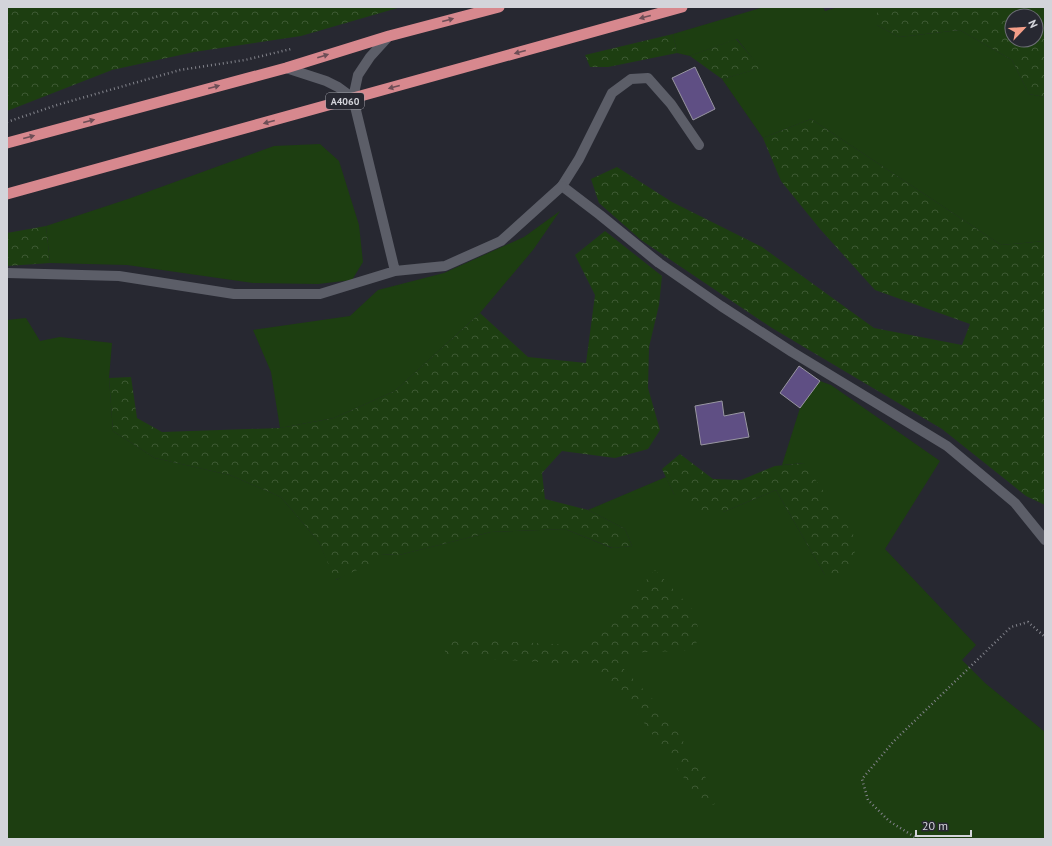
<svg xmlns="http://www.w3.org/2000/svg" width="1052" height="846" viewBox="0 0 1052 846" font-family="'PT Sans',sans-serif">
	<defs>
		<pattern id="forest-crowns" width="20" height="18" patternUnits="userSpaceOnUse"><rect width="20" height="18" fill="#1d3e11"/><path d="M2 6a3 3 0 1 1 6 0M12 15a3 3 0 1 1 6 0" fill="none" stroke="#3d5933"/></pattern>
	</defs>
	<rect width="100%" height="100%" fill="#272831"/>
	<!-- grass -->
	<path fill="#1d3e11" d="M764,7H823L825,11L838,7H877V25L899,37L960,30L1012,60L1029,94L1045,97V241L1001,245L811,119L763,138L722,79L760,68L737,39L690,56L677,53L673,34Z
		M1012,7H1045V24L1036,19V16H1029Z
		M320,144L339,161L359,225L363,262L352,280L318,284L253,283L127,265L50,263L46,226L128,199L274,146Z
		M560,211L533,250L480,313L395,391L334,418L280,428L271,372L253,330L350,316L378,290L444,273L524,237Z
		M26,318L40,341L60,337L112,343L109,378L113,431L155,458L230,475L281,497L319,542L336,580L380,554L399,555L491,532L565,529L612,548L632,546L625,529L588,510L666,477L674,494L723,512L776,490L825,575L804,463L782,465L800,408L820,381L831,385L940,461L885,549L976,645L962,660L985,683L1045,732V839H7V320Z"/>
	<!-- forest -->
	<path fill="url(#forest-crowns)" d="M7,7H401L301,36L194,52L112,70L7,111Z
		M877,7H1012L1029,16H1012V40H1036V19L1045,24V97L1029,94L1012,60L960,30L899,37L877,25Z
		M673,34L677,53L608,67H590L585,55Z
		M736,39L761,68L722,79L690,56Z
		M811,119L1001,245L1045,241V505L1026,496L942,429L772,328L641,240L599,203L591,179L617,167L672,202L762,247L874,328L962,345L970,324L875,290L820,229L781,181L763,138Z
		M46,226L50,263L7,266V233Z
		M605,231L662,276L659,305L649,347L648,388L660,430L648,449L615,458L562,451L542,473L545,499L588,510L625,529L632,546L613,548L565,529L491,532L399,555L380,554L375,562L335,580L319,542L281,497L230,475L155,458L113,431L109,378L131,377L137,418L162,432L280,428L334,418L395,391L480,313L528,357L586,363L595,295L575,255Z
		M680,454L713,479L741,480L775,466L804,463L857,540L851,572L825,575L776,490L723,512L701,514L674,494L662,469Z
		M655,570L695,612L700,640L684,651L643,652L619,664L665,712L709,783L715,804L705,807L634,709L584,665L446,656L442,638L589,646Z"/>
	<!-- building -->
	<path fill="#5f4f84" stroke="#9997a2" d="M695,67L715,109L693,120L672,78Z
		M799,366L820,381L800,408L780,393Z
		M722,401L724,416L744,412L749,437L701,445L695,406Z"/>
	<g fill="none" stroke-linecap="round" stroke-linejoin="round">
		<!-- path -->
		<path stroke="#83848c" stroke-width="2.5" stroke-dasharray="1 3" stroke-linecap="butt" d="M7,122L57,105L180,70L245,60L291,49
			M918,839L889,821L868,800L862,779L894,741L1011,627L1028,622L1045,637"/>
		<!-- service -->
		<path stroke="#5c5e68" stroke-width="10" d="M699,145L671,104L648,78L631,79L612,93L579,159L562,186L600,215L659,263L721,306L792,352L947,446L1015,503L1045,540"/>
		<!-- minor -->
		<path stroke="#5c5e68" stroke-width="10" d="M389,36L370,57L358,75L353,98L395,271
			M286,68L326,81L338,87L353,98
			M7,273L119,276L234,294H320L395,271L445,266L501,241L562,186"/>
		<!-- trunk -->
		<path stroke="#d7888e" stroke-width="11" d="M7,143L286,68L389,36L499,7
			M7,194L682,7"/>
	</g>
	<!-- one-way arrows -->
	<defs><path id="oneway-solid" d="M-6-.8H1V-3.2L6.5 0L1 3.2V.8H-6Z"/></defs>
	<g fill="#6d4e56">
		<use href="#oneway-solid" transform="translate(645 17) rotate(165)"/>
		<use href="#oneway-solid" transform="translate(448 20) rotate(-15)"/>
		<use href="#oneway-solid" transform="translate(520 52) rotate(165)"/>
		<use href="#oneway-solid" transform="translate(323 56) rotate(-17)"/>
		<use href="#oneway-solid" transform="translate(214 87) rotate(-15)"/>
		<use href="#oneway-solid" transform="translate(394 87) rotate(165)"/>
		<use href="#oneway-solid" transform="translate(89 121) rotate(-15)"/>
		<use href="#oneway-solid" transform="translate(269 122) rotate(165)"/>
		<use href="#oneway-solid" transform="translate(29 137) rotate(-15)"/>
	</g>
	<g text-anchor="middle" stroke-width="3.5" stroke-linejoin="round" paint-order="stroke">
		<!-- shield labels -->
		<rect fill="#272831" stroke="#9fa0a7" stroke-width="1" x="326" y="93" width="38" height="16" rx="3"/>
		<g font-size="10" font-weight="bold" fill="#d3d4da">
			<text x="345" y="105">A4060</text>
		</g>
	</g>
	<!-- border -->
	<rect width="1052" height="846" fill="none" stroke="#d3d4da" stroke-width="16"/>
	<!-- north arrow -->
	<g transform="translate(1024 28) rotate(65)"><circle r="19" fill="#272831" stroke="#6c6d75"/>
	<path d="M0-3L7 15L0 10L-7 15Z" fill="#f49e88"/>
	<text y="-6" font-size="11" font-weight="bold" text-anchor="middle" fill="#d3d4da">N</text>
	</g>
	<!-- scale -->
	<path d="M916 830v6h55v-6" fill="none" stroke="#d3d4da" stroke-width="2"/>
	<text x="922" y="830" font-size="12" fill="#d3d4da" stroke="#272831" stroke-width="3" paint-order="stroke">20 m</text>
</svg>
